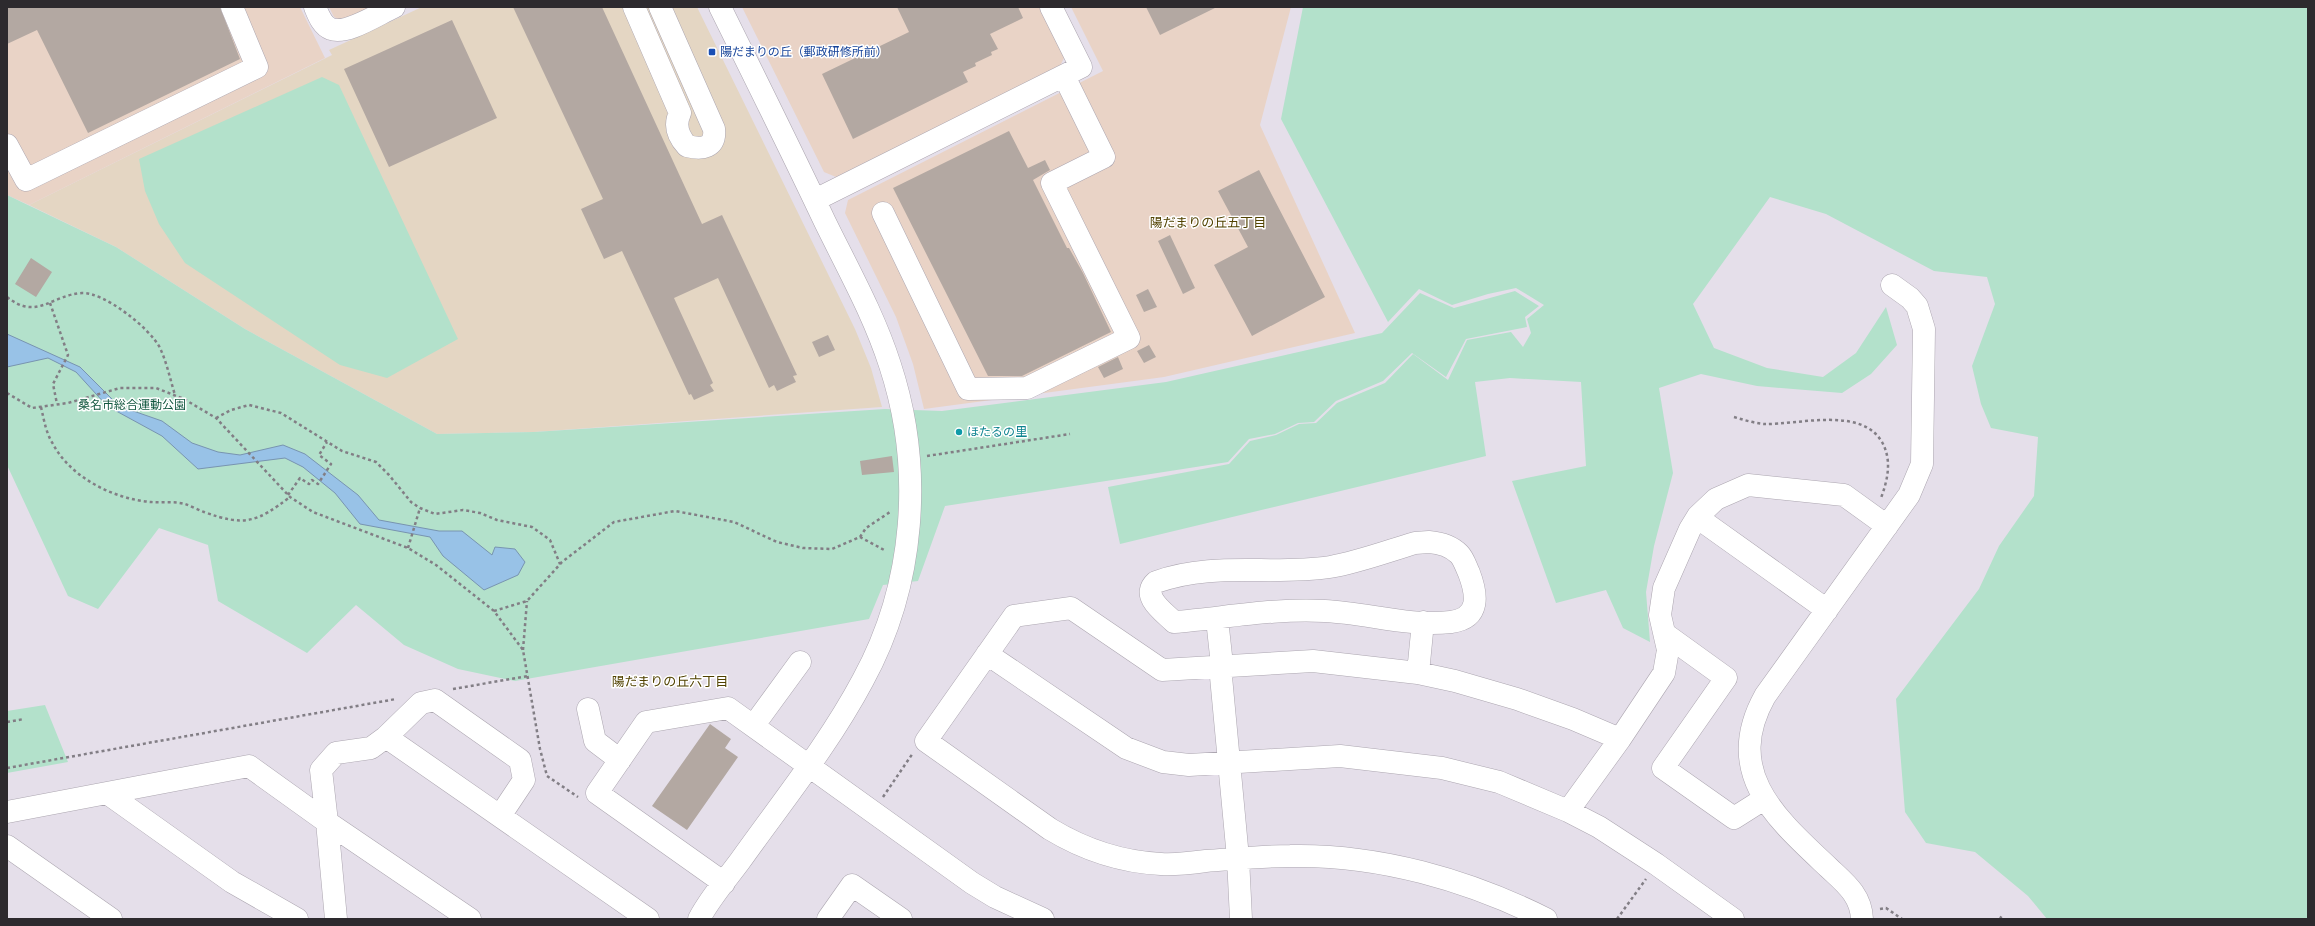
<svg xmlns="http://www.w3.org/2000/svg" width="2315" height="926" viewBox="0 0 2315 926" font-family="'Archivo Narrow','Noto Sans JP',sans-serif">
	<rect width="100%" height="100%" fill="#e5dfea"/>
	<!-- commercial -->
	<path fill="#e4d6c3" d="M422,7H697L855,329L871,368L882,407L534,432L437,434L245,329L116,247L29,205L332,55L329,50Z"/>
	<!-- industrial -->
	<path fill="#e9d3c6" d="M7,7H300L325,58L29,205L7,195Z
		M329,7H377L346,23L334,17Z
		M742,7H1041L1065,56L1059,68L836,177L824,172Z
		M1071,7H1291L1260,125L1355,333L1164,377L924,409L913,364L896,317L845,213L848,200L1103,71Z"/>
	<!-- green -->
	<path fill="#b3e1cb" d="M1303,7H2308V919H2047L2028,896L1975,852L1926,843L1905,812L1896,699L1979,589L1999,546L2034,496L2038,437L1991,428L1981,404L1972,366L1995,304L1987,277L1934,271L1826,214L1770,197L1693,304L1714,348L1767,368L1823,377L1856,353L1886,307L1897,345L1871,374L1842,393L1757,386L1701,374L1659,388L1673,473L1654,546L1646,592L1650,642L1623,628L1606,590L1556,603L1512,481L1586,466L1581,382L1510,378L1475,382L1486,456L1120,544L1108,487L1229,464L1250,441L1276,435L1299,424L1316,423L1337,403L1385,383L1413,354L1448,380L1467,340L1511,332L1523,347L1531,333L1527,319L1544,305L1516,288L1488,294L1452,305L1419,289L1388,322L1281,119Z
		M322,77L339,85L458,339L387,378L340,365L185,263L159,224L145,191L139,159Z
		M7,195L116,247L245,329L437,434L534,432L885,409L942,411L1166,382L1382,333L1420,293L1454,308L1515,291L1539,306L1525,317L1527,327L1466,339L1446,377L1412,353L1383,381L1336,401L1314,422L1298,423L1275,434L1249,439L1228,462L945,506L918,581L883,585L869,619L515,681L458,669L404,645L356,605L307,653L218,601L208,545L159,528L98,609L68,596L7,465Z
		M45,705L68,762L7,773V711Z"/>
	<!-- water -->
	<path fill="#98c2e7" stroke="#7894b0" d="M7,334L80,367L119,406L162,421L192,443L218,452L240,455L283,445L305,454L358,495L379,520L439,531H462L492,555L495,547L515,549L525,562L518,575L484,590L443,556L430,537L360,524L335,493L303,467L285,458L198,469L162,436L107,406L76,372L48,358L7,367Z"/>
	<!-- building -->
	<path fill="#b3a8a2" d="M7,7H220L240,59L88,133L37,30L7,44Z
		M513,7H602L702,224L722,215L797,375L793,376L796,382L777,391L774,385L769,388L718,278L674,298L713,383L710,385L714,391L694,400L691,394L689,395L622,251L604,259L581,209L603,199Z
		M897,7H1018L1023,18L990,34L998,49L991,52L992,55L975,63L976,66L963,72L968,82L853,139L822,74L909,32Z
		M1146,7H1217L1160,35Z
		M452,20L497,118L389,167L344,69Z
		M1009,131L1028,168L1045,160L1050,170L1033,180L1067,248H1069L1083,273L1111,332L1022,376H988L893,188Z
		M1259,170L1325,297L1252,336L1214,265L1248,247L1218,191Z
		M1170,235L1195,288L1183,294L1158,241Z
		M31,258L52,272L36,297L15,284Z
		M1148,289L1157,307L1144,312L1136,295Z
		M828,335L835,350L819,357L812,342Z
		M1149,345L1156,357L1144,363L1137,351Z
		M1118,357L1123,369L1104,378L1098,367Z
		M892,456L894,472L862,475L860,461Z
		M710,724L731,739L725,748L738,757L687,830L652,806Z"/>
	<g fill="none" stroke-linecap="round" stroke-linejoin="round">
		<!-- minor casing -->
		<g stroke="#aca6b0" stroke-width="23">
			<path id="minor" d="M315,7C318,14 322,26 331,29C347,35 378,14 394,7
				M634,7L680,113C674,125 678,136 687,146C702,150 716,148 714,129L660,7
				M7,145L26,180L257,67L232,7
				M815,200L1081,67L1051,7
				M883,213L968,389L1027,388L1129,338L1052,183L1104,157L1064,76
				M1698,518L1827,610
				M1429,542C1441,543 1451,546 1459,554C1464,559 1466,567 1469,573C1477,594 1481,618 1451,622C1409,627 1367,613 1325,611C1275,608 1224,618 1174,622C1164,612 1140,596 1156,582C1214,561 1271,576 1330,567C1359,562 1388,551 1415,543Z
				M1217,619L1222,665
				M1665,634L1726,678L1663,768L1734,818L1764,799
				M987,654L1126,748L1163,762L1189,765L1340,756L1442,768L1499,782L1568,811L1599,827L1656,864L1733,919
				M1220,666L1238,858L1241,919
				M1418,673L1423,622
				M588,709L595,741L620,760
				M754,725L800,662
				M386,737L421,703L435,700L520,760L524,780L500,816
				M107,793L232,882L297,919
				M1568,811L1620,739L1664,673L1668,650L1660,615L1664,588L1690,529L1698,516L1716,499L1748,485L1844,495L1887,526
				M7,812L249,766L327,822L321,770L336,753L371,748L386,737L648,919
				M327,822L470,919
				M327,822L336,919
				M7,846L111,919
				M724,883L597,793L646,722L728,708L972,883L995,897L1043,919
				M699,919C710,898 726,880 740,861C782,802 829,744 863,680C915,585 924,468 890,365C874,315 848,269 825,222C791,150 755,78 720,7
				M828,919L852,885L901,919
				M1546,919C1468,880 1378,854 1290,856C1262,856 1234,859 1206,861C1191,863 1176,865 1161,864C1122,862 1083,849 1050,829L926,741L1014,616L1071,608L1162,670L1313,661L1418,673L1455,681L1517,699L1573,719L1620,739
				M1862,919C1861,895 1845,883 1829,868C1777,819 1722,773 1765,696L1909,495L1922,464L1924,329L1917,306L1910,298L1892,285"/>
		</g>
		<!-- path -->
		<path stroke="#827e85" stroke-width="2.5" stroke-dasharray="3 3" stroke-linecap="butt" d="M7,297C37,321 51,295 82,293C104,292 150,328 160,348C167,363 170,379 175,395
			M50,303L68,355L53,384L57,404
			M7,393L32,408L68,403L120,388H156L184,399L216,418L290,497L313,512L408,548L436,565L494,611L523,650L540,749L547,776L578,797
			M41,407C44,420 46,433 53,444C71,478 114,499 151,502C162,503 174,501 185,504C191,506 198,510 204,512C245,527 257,522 290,497
			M1734,417C1744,420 1754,423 1764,424C1798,425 1861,406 1882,442C1892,460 1888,479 1881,498
			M216,418L231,410L249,405L281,413L342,451L376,462L389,475L411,502L420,508L435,514L463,510L480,513L497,520L532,527L550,540L560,564
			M927,456L1070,434
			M288,495L300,478L309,484L312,480L318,484L331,464L319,455L327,442
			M860,537L866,528L890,512
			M408,548L420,508
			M494,611L527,601L562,562L614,522L675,511L734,522L777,542L803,548L832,549L860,537L886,551
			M523,650L527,601
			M453,689L528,676
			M7,722L24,719
			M7,768L396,699
			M883,797L913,753
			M1880,909L1886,908L1902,919
			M1617,919L1646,879
			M2000,919L2002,915"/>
		<!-- minor -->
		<use href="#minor" stroke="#fff" stroke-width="22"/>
	</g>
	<!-- markers -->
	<rect fill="#1a4fb4" stroke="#fff" stroke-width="1.5" x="708" y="48" width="8" height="8" rx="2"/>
	<circle fill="#0f9aa8" stroke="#fff" stroke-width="1.5" cx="959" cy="432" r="4"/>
	<g text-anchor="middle" stroke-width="3" stroke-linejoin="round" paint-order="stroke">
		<!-- transit labels -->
		<g font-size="12" fill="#164399" stroke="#fff" text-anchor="start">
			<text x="720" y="56">陽だまりの丘（郵政研修所前）</text>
		</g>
		<!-- park labels -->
		<g font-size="12" fill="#12573f" stroke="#fff">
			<text x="132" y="409">桑名市総合運動公園</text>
		</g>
		<!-- culture labels -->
		<g font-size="12" fill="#0d838f" stroke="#fff" text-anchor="start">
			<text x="967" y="436">ほたるの里</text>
		</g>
		<!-- neighbourhood labels -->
		<g font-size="13" fill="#514200" stroke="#fff">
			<text x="1208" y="227">陽だまりの丘五丁目</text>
			<text x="670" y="686">陽だまりの丘六丁目</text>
		</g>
	</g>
	<!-- border -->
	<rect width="2315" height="926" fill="none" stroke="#2d2a2e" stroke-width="16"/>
</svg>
